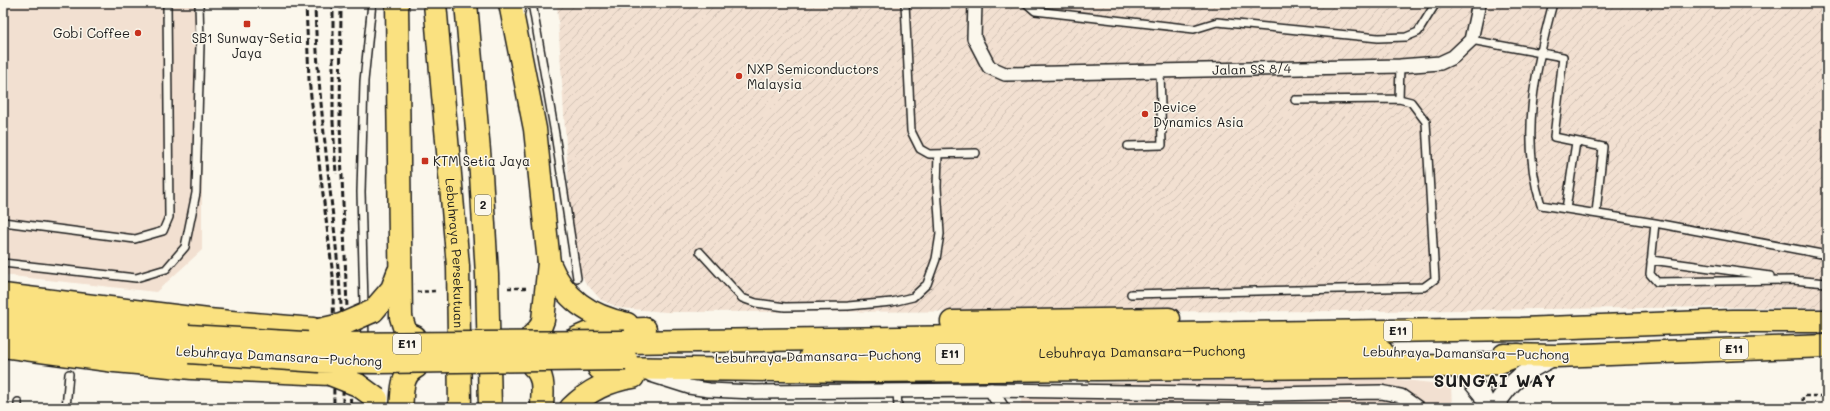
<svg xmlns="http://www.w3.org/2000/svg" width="1830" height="411" viewBox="0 0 1830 411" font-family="Mali,sans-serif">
	<defs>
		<pattern id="industrial-furrows" width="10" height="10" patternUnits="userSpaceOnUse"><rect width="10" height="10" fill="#f2e0d1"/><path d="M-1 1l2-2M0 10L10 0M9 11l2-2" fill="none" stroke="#cfc0b3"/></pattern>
	</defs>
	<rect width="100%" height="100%" fill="#fbf7ec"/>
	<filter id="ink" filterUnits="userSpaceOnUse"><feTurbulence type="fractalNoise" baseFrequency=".025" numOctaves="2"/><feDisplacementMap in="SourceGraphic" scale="8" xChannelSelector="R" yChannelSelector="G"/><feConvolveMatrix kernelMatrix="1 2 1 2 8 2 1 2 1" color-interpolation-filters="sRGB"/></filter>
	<g filter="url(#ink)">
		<!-- built -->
		<path fill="#f2e0d1" d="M3,3H202V250L156,292L3,275Z
			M1385,378L1451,385L1452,408H1021V384Z"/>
		<!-- industrial -->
		<path fill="url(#industrial-furrows)" d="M557,3H1827V308L1732,307L1370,311L666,312L620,308L601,300L585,282L573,257Z"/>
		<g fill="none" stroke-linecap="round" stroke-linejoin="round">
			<!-- service casing -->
			<g stroke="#1c1c1c" stroke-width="10">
				<path id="service" d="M532,3L555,134L577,278
					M905,3L911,131L920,149L929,154L976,153
					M1026,3L1035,11L1194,29L1217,22L1378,38L1406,37L1418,32L1436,3
					M1553,3C1535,69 1520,138 1541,205L1655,223L1650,274L1657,282L1792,280L1827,283
					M520,16L523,3
					M1471,40L1563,57L1554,137L1603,147L1596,213
					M1295,100L1399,99L1400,66
					M1128,146L1162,145L1160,71
					M1566,209L1576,142
					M3,222L135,239L163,231L169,217L167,3
					M1655,223L1827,255
					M700,252L742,298L756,303L785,307L848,306L892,302L913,297L927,284L936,259L940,234L937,187L938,154
					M1651,260L1770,276
					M3,263L136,278L166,269L185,247L196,193L200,44L199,3
					M1131,294L1424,287L1435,279L1426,122L1411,102L1399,99
					M365,342L361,192L364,81L372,3
					M897,391L898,408
					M18,408V402
					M66,408L69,374"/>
			</g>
			<!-- minor casing -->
			<g stroke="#1c1c1c" stroke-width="16">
				<g id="minor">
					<path id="s1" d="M975,3L974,38L989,67L1005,74L1400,66L1440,63L1453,57L1471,40L1479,3"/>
					<path d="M651,375L689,387L709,390L754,392L991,390L1002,408"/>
					<path d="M991,390L1268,394L1381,392L1401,396L1418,408"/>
				</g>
			</g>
			<!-- tertiary casing -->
			<g stroke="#1c1c1c" stroke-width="20">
				<path id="tertiary" d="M1459,366L1482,394L1488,408
					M1494,408C1513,377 1524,372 1556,356"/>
			</g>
			<!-- trunk casing -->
			<g stroke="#1c1c1c" stroke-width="25">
				<g id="trunk">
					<path id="s2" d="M435,3L458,266L460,408"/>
					<path d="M466,3L481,174L487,275L490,408"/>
				</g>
			</g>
			<!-- motorway casing -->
			<g stroke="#1c1c1c" stroke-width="25">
				<g id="motorway">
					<path d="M397,3L401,317L406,333L415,337L402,352"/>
					<path d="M510,3L535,129L549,263L543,320L540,328L532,336L552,350"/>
					<path d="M549,263C564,299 589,316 627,324"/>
					<path d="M3,295L208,320L313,329"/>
					<path d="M373,311L392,289L398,273"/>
					<path d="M3,313L188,336"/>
					<path d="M952,322L1169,319"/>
					<path d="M3,330L45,337L189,352"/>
					<path d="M625,342L1521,329L1732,321H1827"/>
					<path d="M3,346L115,361L192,368L330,374"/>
					<path d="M401,353L416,367C400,375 403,393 401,408"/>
					<path d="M1504,355L1556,356L1827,346"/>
					<path id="s3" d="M811,356L1275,350L1382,352"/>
					<path d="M599,368L863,371L1459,366L1497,363L1518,355"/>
					<path d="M542,408C542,393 546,377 533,366C551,356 567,341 586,334C605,328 626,330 645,329"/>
					<path d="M571,408C589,390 608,381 633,377"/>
				</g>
			</g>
			<!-- path -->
			<path stroke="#1c1c1c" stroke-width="2.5" stroke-dasharray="4 3" stroke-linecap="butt" d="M508,288H529
				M417,292L435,291
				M1802,408L1803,396H1827"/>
			<!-- service -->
			<use href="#service" stroke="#fbf7ec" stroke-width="7"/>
			<!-- minor -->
			<use href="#minor" stroke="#fbf7ec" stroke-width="13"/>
			<!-- tertiary -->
			<use href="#tertiary" stroke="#fbf7ec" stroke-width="17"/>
			<!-- trunk -->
			<use href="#trunk" stroke="#fae180" stroke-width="22"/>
			<!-- motorway -->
			<use href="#motorway" stroke="#fae180" stroke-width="22"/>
			<!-- rail -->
			<path stroke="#1c1c1c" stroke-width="3" stroke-dasharray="6 3" stroke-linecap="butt" d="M306,3L309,80L333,276L334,408
				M315,3C317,104 334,204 341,305C344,339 343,374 343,408
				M333,3V122L336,174
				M341,3L340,124L347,308
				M347,326L351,408"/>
			<!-- motorway-bridge casing -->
			<g stroke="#1c1c1c" stroke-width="25" stroke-linecap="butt">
				<path id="motorway-bridge" d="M319,330L341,325L373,311
					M188,336L321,344L625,342
					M189,352L319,361L379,362L626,359
					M330,374L358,385L377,399"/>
			</g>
			<!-- motorway-bridge -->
			<use href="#motorway-bridge" stroke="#fae180" stroke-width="22"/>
		</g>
	</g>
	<!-- markers -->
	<g fill="#c8321e" stroke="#fbf7ec" stroke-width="1.5">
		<rect x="243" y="20" width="8" height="8" rx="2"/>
		<circle cx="138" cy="33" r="4"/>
		<circle cx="739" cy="76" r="4"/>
		<circle cx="1145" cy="114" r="4"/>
		<rect x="421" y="157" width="8" height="8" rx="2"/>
	</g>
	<g text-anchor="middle" stroke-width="3" stroke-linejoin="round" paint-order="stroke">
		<!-- shield labels -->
		<g fill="#fbf7ec" stroke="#5f5e5a" stroke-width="1">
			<rect x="475" y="195" width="16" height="20" rx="3"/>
			<rect x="1384" y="321" width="28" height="20" rx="3"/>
			<rect x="393" y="334" width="28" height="20" rx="3"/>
			<rect x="1720" y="339" width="28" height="20" rx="3"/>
			<rect x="936" y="344" width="28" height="20" rx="3"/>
		</g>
		<g font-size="12" font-weight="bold" fill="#1c1c1c">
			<text x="483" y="209">2</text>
			<text x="1398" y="335">E11</text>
			<text x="407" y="348">E11</text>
			<text x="1734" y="353">E11</text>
			<text x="950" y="358">E11</text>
		</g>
		<!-- poi labels -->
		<g font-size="13" fill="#1c1c1c" stroke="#fbf7ec" text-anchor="start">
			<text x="130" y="38" text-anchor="end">Gobi Coffee</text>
			<text x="247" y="43" text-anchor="middle">SB1 Sunway-Setia<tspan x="247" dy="15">Jaya</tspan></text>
			<text x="747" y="74">NXP Semiconductors<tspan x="747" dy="15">Malaysia</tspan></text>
			<text x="1153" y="112">Device<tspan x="1153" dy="15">Dynamics Asia</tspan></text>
			<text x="433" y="166">KTM Setia Jaya</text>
		</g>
		<!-- street labels -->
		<g font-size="13" fill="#1c1c1c" stroke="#fbf7ec">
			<text dy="5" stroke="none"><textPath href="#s1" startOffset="332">Jalan SS 8/4</textPath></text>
			<text dy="5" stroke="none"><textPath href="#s2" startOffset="251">Lebuhraya Persekutuan</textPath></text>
			<text dy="5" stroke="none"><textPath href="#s3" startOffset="331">Lebuhraya Damansara–Puchong</textPath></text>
			<text transform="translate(1466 353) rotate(1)" y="5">Lebuhraya Damansara–Puchong</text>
			<text transform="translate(279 356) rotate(3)" y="5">Lebuhraya Damansara–Puchong</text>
			<text transform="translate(818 356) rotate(-1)" y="5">Lebuhraya Damansara–Puchong</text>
		</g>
		<!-- district labels -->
		<g font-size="17" font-weight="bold" letter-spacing="1" fill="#1c1c1c" stroke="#fbf7ec">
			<text x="1495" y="387">SUNGAI WAY</text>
		</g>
	</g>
	<!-- margin -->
	<rect width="1830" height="411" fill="none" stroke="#fbf7ec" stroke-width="16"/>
	<rect x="8" y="8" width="1814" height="395" fill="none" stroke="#1c1c1c" stroke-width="1.5" filter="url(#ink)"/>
</svg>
